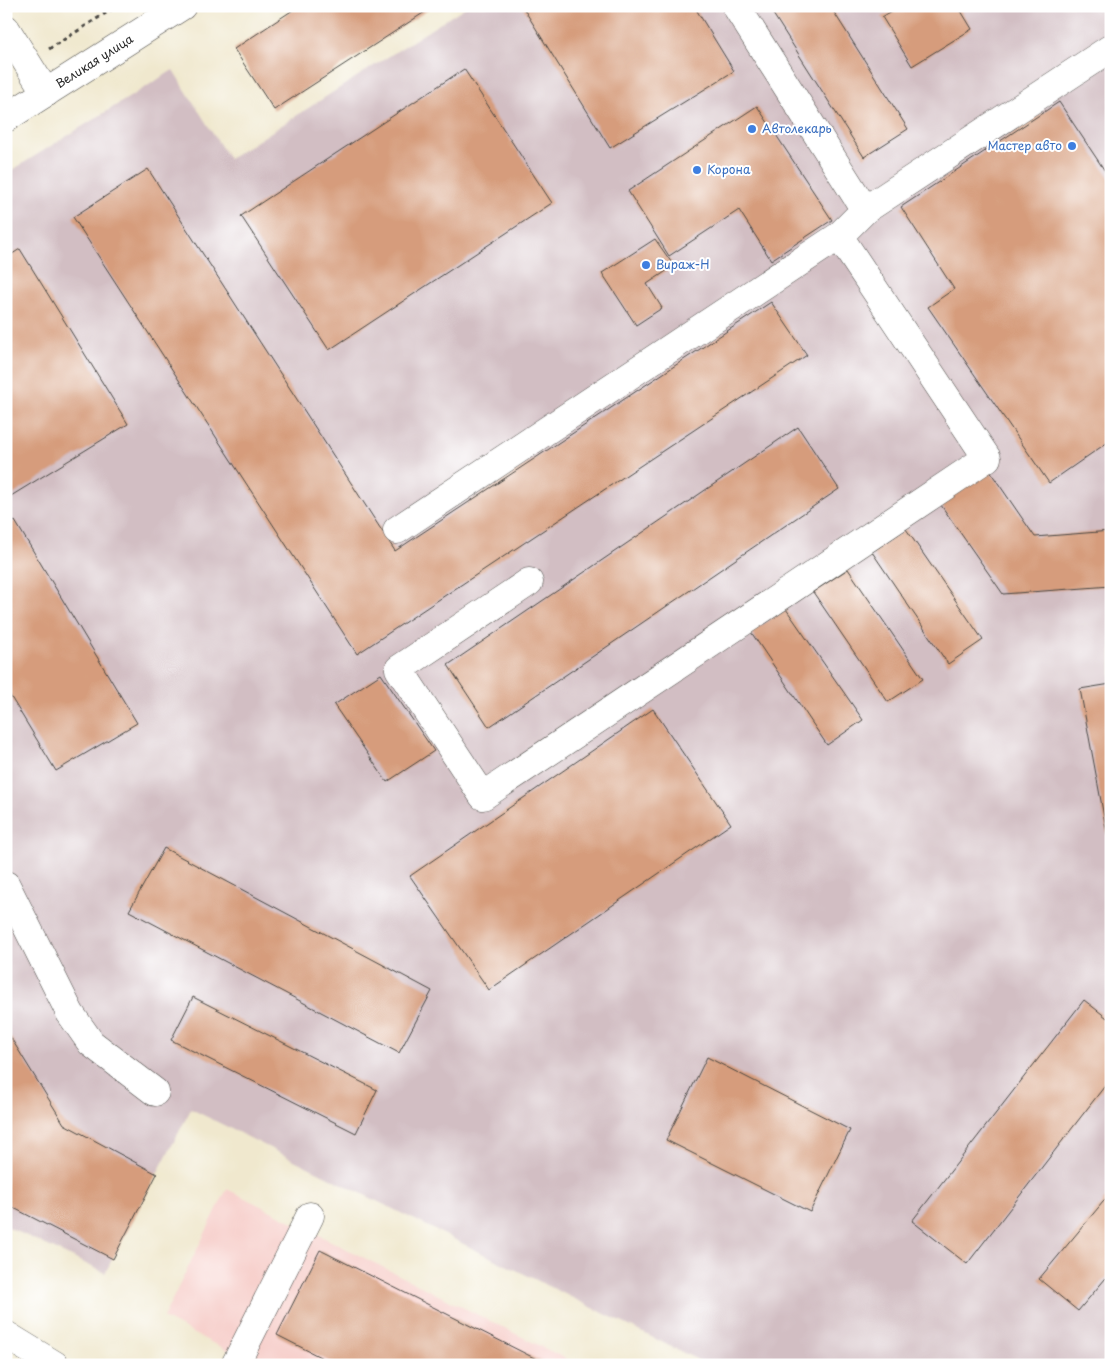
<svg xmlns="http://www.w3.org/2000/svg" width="1117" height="1371" viewBox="0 0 1117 1371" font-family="'Playpen Sans',sans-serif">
	<rect width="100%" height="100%" fill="#fff"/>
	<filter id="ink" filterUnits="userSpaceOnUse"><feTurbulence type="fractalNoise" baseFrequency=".02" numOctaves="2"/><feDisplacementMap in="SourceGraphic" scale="10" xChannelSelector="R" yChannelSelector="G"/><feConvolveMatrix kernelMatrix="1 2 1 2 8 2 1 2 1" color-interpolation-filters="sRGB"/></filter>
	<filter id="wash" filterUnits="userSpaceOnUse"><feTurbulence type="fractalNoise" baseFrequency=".0096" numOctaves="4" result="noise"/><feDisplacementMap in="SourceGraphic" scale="20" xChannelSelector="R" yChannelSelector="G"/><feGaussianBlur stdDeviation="1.12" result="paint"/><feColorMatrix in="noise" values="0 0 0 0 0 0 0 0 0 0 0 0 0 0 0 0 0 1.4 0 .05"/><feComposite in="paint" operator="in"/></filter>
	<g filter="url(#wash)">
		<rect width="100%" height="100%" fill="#f0e8ce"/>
		<!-- built -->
		<path fill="#f7d0cc" d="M227,1189L578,1365H256L163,1318Z"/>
		<!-- industrial -->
		<path fill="#d2bec3" d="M467,6H1111V1365H708L191,1109L105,1273L6,1226V174L173,70L229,159Z"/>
		<g id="blocks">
			<!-- building -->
			<path fill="#d69c7c" d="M299,6H434L274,110L234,49Z
				M522,6H694L734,71L610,148Z
				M768,6H830L908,129L864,157Z
				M900,6H958L972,29L912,66L882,17Z
				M464,69L552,203L329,350L241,216Z
				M1059,102L1111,180V440L1049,483L928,307L954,289L901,207Z
				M757,106L832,220L771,260L739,210L669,256L628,191Z
				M148,169L395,551L771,302L807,355L357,654L73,217Z
				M655,239L674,266L647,284L662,308L636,325L602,273Z
				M20,249L128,424L6,499V258Z
				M798,427L839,489L489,727L448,665Z
				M985,464L1035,537L1111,531V586L1003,594L936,498Z
				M15,521L137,723L56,771L6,689V526Z
				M906,529L983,640L948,664L872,552Z
				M848,569L923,679L888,702L813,592Z
				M786,609L863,720L827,745L751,632Z
				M381,674L434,751L387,782L334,705Z
				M1111,684V849H1110L1080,689Z
				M653,709L731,824L489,990L410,876Z
				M164,848L432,991L399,1053L129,911Z
				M193,997L377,1090L356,1133L171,1040Z
				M1084,1000L1111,1021V1078L967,1264L912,1221Z
				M6,1030L64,1124L157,1174L113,1259L6,1204Z
				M707,1057L850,1130L810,1212L666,1140Z
				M1108,1196L1111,1199V1272L1078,1311L1039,1279Z
				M320,1250L548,1365H336L277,1335Z"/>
		</g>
	</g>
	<g filter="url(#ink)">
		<use href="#blocks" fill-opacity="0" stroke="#494743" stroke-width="1"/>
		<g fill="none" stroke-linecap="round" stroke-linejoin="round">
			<!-- minor casing -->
			<g stroke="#494743" stroke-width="29">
				<path id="minor" d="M736,6L865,210
					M6,29L46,93
					M397,530L839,236L865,210L1111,48
					M529,582L399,669L483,796L987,458L839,236
					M6,885L70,1013L91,1043L155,1092
					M235,1365L310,1216"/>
			</g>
			<!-- major casing -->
			<g stroke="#494743" stroke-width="29">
				<g id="major">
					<path id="s1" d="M6,118L182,6"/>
					<path d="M6,1335L55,1365"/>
				</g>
			</g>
			<!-- path -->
			<path stroke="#494743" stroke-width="3" stroke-dasharray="4 4" stroke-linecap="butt" d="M49,49L117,6"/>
			<!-- minor -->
			<use href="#minor" stroke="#fff" stroke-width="28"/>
			<!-- major -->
			<use href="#major" stroke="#fff" stroke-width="28"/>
		</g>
	</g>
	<!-- markers -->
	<g fill="#3f7fe0" stroke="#fff" stroke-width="2">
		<circle cx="752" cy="129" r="5"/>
		<circle cx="1072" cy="146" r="5"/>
		<circle cx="697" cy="170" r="5"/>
		<circle cx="646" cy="265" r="5"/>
	</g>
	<g text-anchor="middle" stroke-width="4" stroke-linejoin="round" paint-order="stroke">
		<!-- street labels -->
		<g font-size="12" fill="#2b2b2b" stroke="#fff">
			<text dy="4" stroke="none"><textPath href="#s1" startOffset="105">Великая улица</textPath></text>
		</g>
		<!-- shop labels -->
		<g font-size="12" fill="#366cbe" stroke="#fff" text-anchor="start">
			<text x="762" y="133">Автолекарь</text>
			<text x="1062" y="150" text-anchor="end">Мастер авто</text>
			<text x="707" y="174">Корона</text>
			<text x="656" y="269">Вираж-Н</text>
		</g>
	</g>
	<!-- margin -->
	<rect width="1117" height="1371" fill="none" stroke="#fff" stroke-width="25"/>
</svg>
